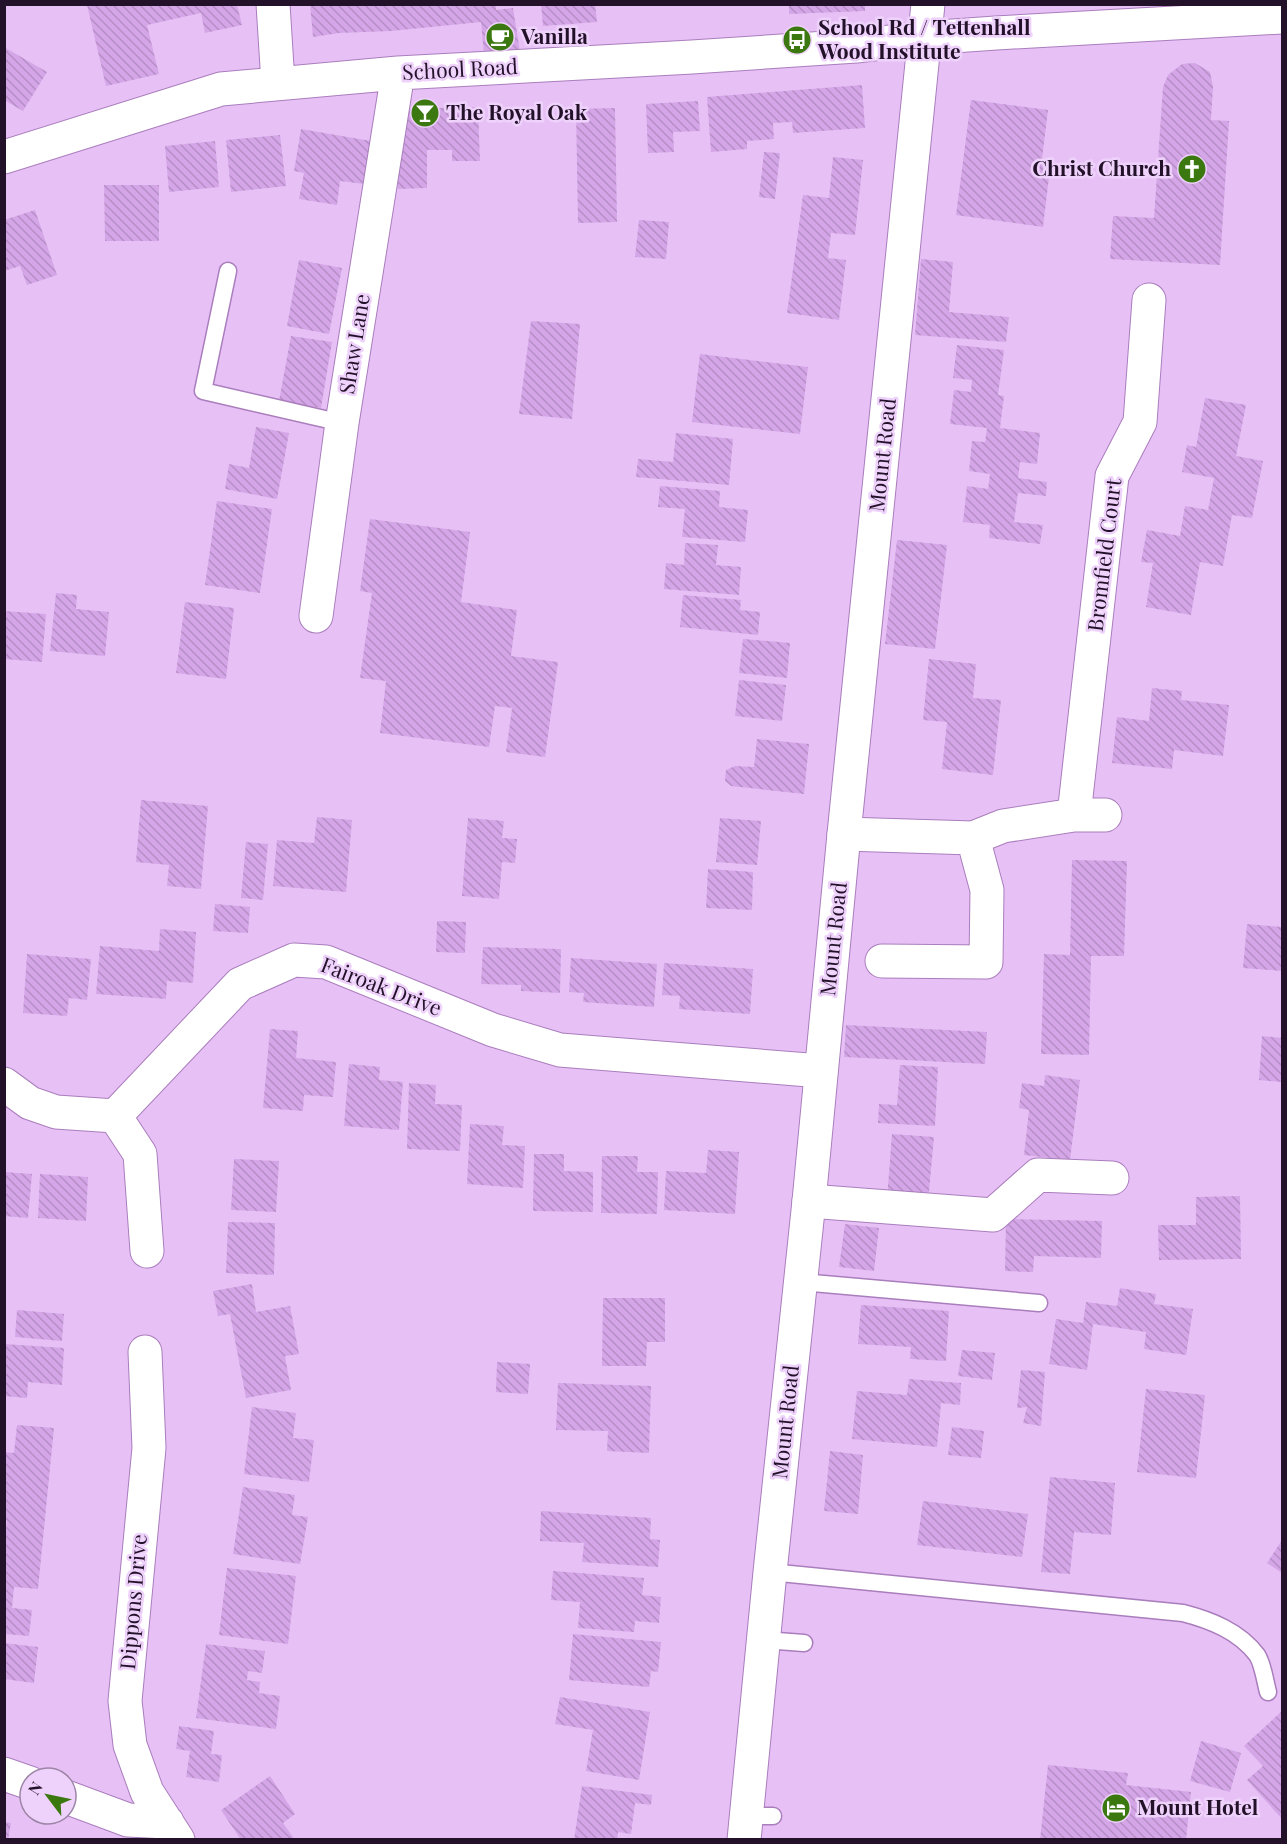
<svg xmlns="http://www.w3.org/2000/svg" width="1287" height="1844" viewBox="0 0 1287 1844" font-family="'Playfair Display',serif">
	<defs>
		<pattern id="building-back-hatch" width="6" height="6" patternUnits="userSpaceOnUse" patternTransform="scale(1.5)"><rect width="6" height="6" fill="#d4a6e7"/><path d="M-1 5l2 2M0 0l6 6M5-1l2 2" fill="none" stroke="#b68ec6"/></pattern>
	</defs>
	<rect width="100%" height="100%" fill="#e7c1f6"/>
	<!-- building -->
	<path fill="url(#building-back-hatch)" d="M310,4H496V10L513,8L520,52L484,54L481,22L391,31L339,33L313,37Z
		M541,4H595L597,22L543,26Z
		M789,4H865V11L789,14Z
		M87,5H237L242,25L205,33L201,13L147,25L159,74L106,86Z
		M4,47L47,72L23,111L4,100Z
		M1195,63L1210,72L1213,87L1211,120L1229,121L1220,265L1110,259L1113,216L1154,218L1163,87L1168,75L1182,64Z
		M862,85L865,128L793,133L792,122L773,123L774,139L747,141V149L711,152L707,97Z
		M971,100L1048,110L1042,159L1051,161L1043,227L956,215Z
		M698,101L700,131L673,132L674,152L648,153L646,104Z
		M478,107L480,161H452V150H427V188L398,189L397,109Z
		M615,108L617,222L578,223L576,109Z
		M301,129L371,141L364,184L340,181L337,205L299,199L304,173L294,171Z
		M280,135L286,186L231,192L226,140Z
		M215,141L219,187L169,192L165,146Z
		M764,152L780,153L775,199L759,197Z
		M833,157L863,160L855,235L831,233L828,258L846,260L839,320L787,313L803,195L829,198Z
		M104,185H159V241H105Z
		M35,210L57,275L27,285L20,266L4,271V220Z
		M639,220L669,222L666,259L635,257Z
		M921,259L953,262L949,312L1009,317L1006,342L915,335Z
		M299,260L342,268L329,334L287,326Z
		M531,321L580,324L572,419L519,414Z
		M291,336L332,342L321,408L279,401Z
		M957,345L1004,350L998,395L1004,396L1000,428L1040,433L1037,464L1020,462L1018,478L1047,482L1046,496L1018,493L1014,522L1043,525L1040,544L989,538L990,525L963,522L967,486L988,489L990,474L969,471L972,441L985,442L987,428L950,424L954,390L971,392L972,380L953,378Z
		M700,354L808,367L800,434L692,422Z
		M1205,398L1246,405L1236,456L1263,461L1252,518L1232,515L1223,566L1200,562L1191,615L1146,607L1153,563L1141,562L1147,530L1180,536L1185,506L1208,510L1214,478L1182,472L1187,445L1196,447Z
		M256,427L289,433L277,499L225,489L229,464L249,468Z
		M676,433L733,439L729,485L636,477L638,459L673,462Z
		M660,486L720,491L719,507L748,510L745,542L682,537L685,509L658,507Z
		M217,501L272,509L260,593L205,585Z
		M370,519L470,532L461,602L517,610L511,656L558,662L545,757L506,752L512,708L495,706L489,747L380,733L386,681L360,678L372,593L360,591Z
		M897,540L947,545L935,649L885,644Z
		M685,543L718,545L716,565L741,567L739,595L664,589L666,563L684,565Z
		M56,593L77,595L76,609L109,612L105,656L50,651Z
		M683,595L741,600L740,610L760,612L758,635L680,627Z
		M185,602L234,608L226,679L176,673Z
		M4,611L46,614L42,662L4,659Z
		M743,639L790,643L787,678L739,673Z
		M929,659L976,664L973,698L1001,700L993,775L942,769L947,722L923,720Z
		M739,680L786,685L782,721L735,716Z
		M1152,688L1182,691L1181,700L1229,705L1223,756L1174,750L1172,769L1112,763L1117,717L1149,721Z
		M757,739L809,744L804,794L731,786L725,781L726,770L735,766L754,767Z
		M141,800L208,806L201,889L167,886L169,865L136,862Z
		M317,817L352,820L346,892L273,886L277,840L314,843Z
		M468,818L504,821L502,838L517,839L515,863L502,862L499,899L462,896Z
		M720,818L761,821L757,865L716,862Z
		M246,842L268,844L263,900L241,898Z
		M1072,860L1127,861L1124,956H1091L1089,1055L1041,1054L1044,954L1070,955Z
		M708,869L753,872L752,910L706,908Z
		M215,904L250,907L248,933L213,931Z
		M437,921L466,922L465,953L436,952Z
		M1247,924L1282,927V971L1243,968Z
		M160,929L196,932L193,983L167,981L166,999L96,994L100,946L159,951Z
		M483,947L561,949L560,993L521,991V985L481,984Z
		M27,954L91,959L87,1000L69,998L67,1016L23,1013Z
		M571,958L657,964L654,1007L583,1002L584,993L569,992Z
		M664,963L753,969L750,1014L679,1009L680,996L662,995Z
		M846,1025L987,1032L985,1064L844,1057Z
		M270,1029L298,1031L296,1058L336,1062L333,1097L304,1095L303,1111L263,1108Z
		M1262,1036L1282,1038V1082L1259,1080Z
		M349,1064L380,1067L379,1080L403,1082L399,1130L344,1126Z
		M900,1065L938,1067L935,1126L878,1123L879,1104L897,1105Z
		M1045,1075L1080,1080L1070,1160L1024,1155L1029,1110L1019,1108L1022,1083L1044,1086Z
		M409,1083L436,1085L435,1104L462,1105L460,1151L407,1149Z
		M470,1124L504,1126L502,1145L525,1146L523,1188L467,1184Z
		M892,1134L934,1137L928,1202L887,1199Z
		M708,1150L739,1152L735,1214L664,1210L666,1171L706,1173Z
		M534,1154H564V1171L593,1172V1212L533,1211Z
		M602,1156H638L637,1172H658L657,1214L601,1213Z
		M234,1159L279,1161L276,1212L231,1210Z
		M4,1172L32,1174L28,1218L4,1216Z
		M40,1174L88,1177L86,1221L38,1218Z
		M1240,1196L1241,1259L1159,1260L1158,1225H1196V1197Z
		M1006,1219L1102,1221L1101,1258L1034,1256L1033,1272L1005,1271Z
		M228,1222L275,1223L274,1275L226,1273Z
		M845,1224L879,1228L874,1271L839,1267Z
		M252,1284L256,1312L290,1306L299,1354L285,1356L291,1390L246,1398L230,1314L218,1316L213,1291Z
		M1120,1288L1156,1294L1154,1304L1193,1309L1186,1355L1144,1349L1146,1332L1093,1324L1087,1370L1049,1364L1056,1319L1083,1323L1086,1302L1117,1306Z
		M603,1298H665V1342H647L646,1366H602Z
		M861,1305L949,1311L946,1361L910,1359L911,1347L858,1344Z
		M17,1310L64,1314L62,1341L15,1337Z
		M4,1344L64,1348L62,1385L28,1382L27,1398L4,1396Z
		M962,1350L995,1353L992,1380L958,1376Z
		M497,1362L530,1364L528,1394L496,1392Z
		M1021,1370L1045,1372L1041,1426L1023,1423L1027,1407L1017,1408Z
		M909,1379L961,1383L960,1405L941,1403L937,1447L852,1439L857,1391L907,1395Z
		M558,1383L651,1386L649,1453L607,1451L608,1431L556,1430Z
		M1146,1389L1205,1395L1196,1478L1137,1472Z
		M252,1407L296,1413L293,1438L314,1440L309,1482L244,1474Z
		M17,1425L54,1428L38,1589L14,1587L12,1608L32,1610L29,1636L4,1634V1548L7,1521L4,1520V1452L14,1453Z
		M952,1427L984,1431L981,1458L948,1455Z
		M830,1451L863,1455L858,1514L824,1511Z
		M1050,1477L1115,1483L1111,1535L1074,1532L1070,1574L1041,1572Z
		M243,1487L295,1495L292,1515L308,1517L300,1564L233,1554Z
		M923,1501L1028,1514L1022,1557L917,1545Z
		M541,1511L651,1518L650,1539L660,1540L658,1567L582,1562L584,1543L540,1541Z
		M1282,1540V1573L1267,1563Z
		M227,1568L296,1576L288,1644L219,1635Z
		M553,1571L644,1578L642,1595L661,1597L659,1623L635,1621L634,1632L578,1628L580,1602L551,1600Z
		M573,1634L661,1642L658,1672L651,1671L649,1687L569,1680Z
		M4,1643L38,1647L34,1683L4,1679Z
		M206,1644L265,1651L262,1673L248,1671L247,1680L260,1682L259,1693L280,1696L276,1729L196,1718Z
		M560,1697L650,1712L639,1780L586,1771L593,1730L555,1724Z
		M1282,1711V1819L1247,1780L1263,1766L1244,1746Z
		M179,1726L214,1731L211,1754L222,1755L219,1782L186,1777L190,1751L176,1749Z
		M1201,1741L1241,1753L1230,1792L1190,1781Z
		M1048,1765L1128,1773L1126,1785L1191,1792L1186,1840H1040Z
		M270,1776L295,1814L283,1823L295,1840H241L221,1810Z
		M582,1786L652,1795L651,1805L635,1803L631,1834L618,1832L617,1840H574Z
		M4,1822L11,1823L8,1840H4Z"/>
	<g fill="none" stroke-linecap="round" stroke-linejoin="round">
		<!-- lane casing -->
		<g stroke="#aa7dbc" stroke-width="19">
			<path id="lane" d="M228,271L203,391L342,423
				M801,1282L1039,1303
				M770,1572L1183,1613C1210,1620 1239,1631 1257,1655C1263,1664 1265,1681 1268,1692
				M764,1640L804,1643
				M747,1816H773"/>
		</g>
		<!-- street casing -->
		<g stroke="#aa7dbc" stroke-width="35">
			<path id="street" d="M273,4L278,83
				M4,157L221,89L398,73L692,57L856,46L925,38L996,33L1282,17
				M316,616L342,423L398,73
				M1074,815L1112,476L1140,422L1149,300
				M844,834L973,838L1003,826L1074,815H1105
				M882,961L986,962L987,890L973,838
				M4,1084L30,1103L56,1112L115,1116L240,984L294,960L326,962L493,1030L560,1050L821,1071
				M115,1116L140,1154L147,1251
				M809,1201L993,1215L1038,1175L1112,1178
				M145,1352L149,1448L125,1701L130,1745L147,1792L178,1840
				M4,1774L30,1783
				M66,1797L128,1820L167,1822"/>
		</g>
		<!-- secondary casing -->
		<g stroke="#aa7dbc" stroke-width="35">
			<path id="secondary" d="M744,1840L770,1572L809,1201L844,834L928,4"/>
		</g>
		<!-- lane -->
		<use href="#lane" stroke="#fff" stroke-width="16"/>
		<!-- street -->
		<use href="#street" stroke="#fff" stroke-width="33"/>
		<!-- secondary -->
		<use href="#secondary" stroke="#fff" stroke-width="33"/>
	</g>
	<!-- icons -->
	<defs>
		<g id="cafe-disc" transform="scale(1.5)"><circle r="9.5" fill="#3b7810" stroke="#efd2fb"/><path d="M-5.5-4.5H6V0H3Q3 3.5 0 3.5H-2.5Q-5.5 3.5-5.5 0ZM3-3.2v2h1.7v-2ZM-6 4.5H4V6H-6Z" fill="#fff"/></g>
		<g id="bus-disc" transform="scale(1.5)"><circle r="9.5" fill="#3b7810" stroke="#efd2fb"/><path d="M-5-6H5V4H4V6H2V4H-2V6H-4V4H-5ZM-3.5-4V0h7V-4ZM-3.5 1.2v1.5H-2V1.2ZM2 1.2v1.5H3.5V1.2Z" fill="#fff"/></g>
		<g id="bar-disc" transform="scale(1.5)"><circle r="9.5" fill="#3b7810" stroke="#efd2fb"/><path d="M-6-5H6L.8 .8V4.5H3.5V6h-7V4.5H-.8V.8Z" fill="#fff"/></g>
		<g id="church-disc" transform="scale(1.5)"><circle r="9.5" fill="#3b7810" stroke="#efd2fb"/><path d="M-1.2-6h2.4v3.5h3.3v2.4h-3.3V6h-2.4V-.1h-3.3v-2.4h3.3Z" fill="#fff"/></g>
		<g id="hotel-disc" transform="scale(1.5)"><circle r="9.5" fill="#3b7810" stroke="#efd2fb"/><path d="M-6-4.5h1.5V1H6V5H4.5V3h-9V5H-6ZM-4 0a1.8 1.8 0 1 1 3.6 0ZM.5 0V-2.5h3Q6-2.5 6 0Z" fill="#fff"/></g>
	</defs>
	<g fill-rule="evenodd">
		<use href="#cafe-disc" x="500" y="37"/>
		<use href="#bus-disc" x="797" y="40"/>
		<use href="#bar-disc" x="425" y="113"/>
		<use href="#church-disc" x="1192" y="169"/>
		<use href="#hotel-disc" x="1116" y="1808"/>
	</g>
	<g text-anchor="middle" stroke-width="5" stroke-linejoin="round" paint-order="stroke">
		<!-- poi labels -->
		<g font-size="21" font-weight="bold" fill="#221129" stroke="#efd2fb" text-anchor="start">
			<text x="818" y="35">School Rd / Tettenhall<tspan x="818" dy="24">Wood Institute</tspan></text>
			<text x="521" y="44">Vanilla</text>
			<text x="446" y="120">The Royal Oak</text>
			<text x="1171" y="176" text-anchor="end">Christ Church</text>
			<text x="1137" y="1815">Mount Hotel</text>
		</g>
		<!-- street labels -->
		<g font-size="21" fill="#221129" stroke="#efd2fb">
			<text transform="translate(460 70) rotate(-3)" y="7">School Road</text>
			<text transform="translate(355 344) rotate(-81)" y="7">Shaw Lane</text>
			<text transform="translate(883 455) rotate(-84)" y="7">Mount Road</text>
			<text transform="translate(1105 555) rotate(-83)" y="7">Bromfield Court</text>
			<text transform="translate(834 939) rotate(-84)" y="7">Mount Road</text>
			<text transform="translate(381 987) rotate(21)" y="7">Fairoak Drive</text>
			<text transform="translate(786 1422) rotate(-84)" y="7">Mount Road</text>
			<text transform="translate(134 1602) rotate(-85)" y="7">Dippons Drive</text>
		</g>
	</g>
	<!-- border -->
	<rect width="1287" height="1844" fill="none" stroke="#221129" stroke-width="12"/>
	<!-- north arrow -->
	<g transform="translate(48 1796) rotate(302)"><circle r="28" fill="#efd2fb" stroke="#9d85a7" stroke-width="1.5"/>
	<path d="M0-4.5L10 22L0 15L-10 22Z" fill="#3b7810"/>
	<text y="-9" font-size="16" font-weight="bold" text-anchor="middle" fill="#221129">N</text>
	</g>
</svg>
